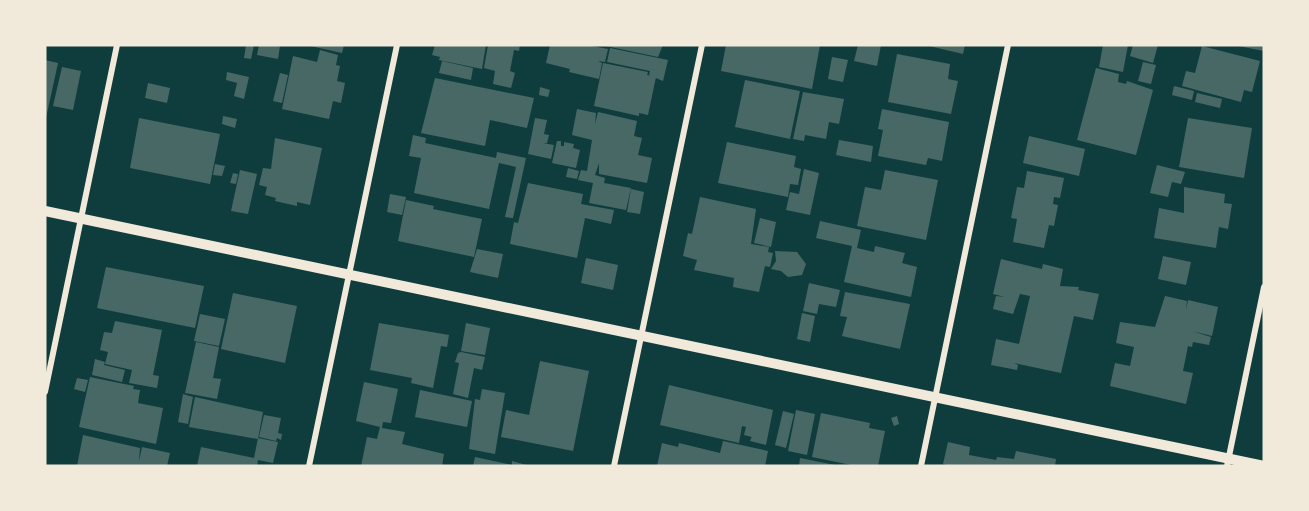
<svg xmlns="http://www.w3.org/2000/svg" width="1309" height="511" viewBox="0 0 1309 511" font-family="'Sofia Sans Condensed',sans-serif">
	<rect width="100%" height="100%" fill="#0f3d3e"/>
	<!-- building -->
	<path fill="#486865" d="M246,45H254L251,59L244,58Z
		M259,45L280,46L278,59L257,55Z
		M306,45H344L342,53Z
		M435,45H486L482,69L439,60L440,57L432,55Z
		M488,45H520L519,51L514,50L510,71L515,73L511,88L493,84L495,71L484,68Z
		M550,45H587L608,49L605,62L598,61L602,63L599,79L569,72L570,69L546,63Z
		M663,45L658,57L606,46V45Z
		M726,45H820L812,89L721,71Z
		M858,45H881L877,66L854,61Z
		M925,45H965L963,54Z
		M1103,45H1128L1123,72L1099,67Z
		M1133,45H1158L1153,63L1130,56Z
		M1238,45H1264V51L1238,46Z
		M1202,46L1260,61L1252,92L1244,90L1241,102L1182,86L1186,71L1195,73Z
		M610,48L668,60L663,81L649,75L650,71L607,62Z
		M320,50L338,55L336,65L340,66L337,81L345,83L341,103L333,101L329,119L282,109L293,56L317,62Z
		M897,54L950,64L948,79L958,81L951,114L888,102Z
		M832,57L848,60L843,82L828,79Z
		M45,60L58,63L46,118H45Z
		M442,61L473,68L471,80L439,73Z
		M1143,62L1156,65L1151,84L1138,81Z
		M603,63L648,72L647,75L656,77L648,115L639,113V116L594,106Z
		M62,67L81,71L73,110L53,106Z
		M1096,68L1119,74L1118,82L1126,84L1127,81L1153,90L1136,155L1077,140Z
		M227,72L249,77L244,99L234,96L237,83L226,80Z
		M280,73L288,75L282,103L273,101Z
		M435,78L534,98L527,128L490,120L485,146L421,133Z
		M745,80L800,91L790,139L735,127Z
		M148,83L170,88L167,103L145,98Z
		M1174,86L1194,91L1192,100L1172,95Z
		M540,87L550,90L548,97L539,95Z
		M803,92L844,99L839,124L829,122L826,139L805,135L804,141L793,139Z
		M1197,93L1222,99L1220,108L1195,102Z
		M577,109L596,113L595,124L598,112L637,121L634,136L642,138L638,155L652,158L647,183L599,174V163L595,175L605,178L604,183L631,188L626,210L589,203L593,183L578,180L581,170L587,171L592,140L572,135Z
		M882,109L949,122L942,161L928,158L926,165L878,156L883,130L878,129Z
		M223,116L237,119L235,128L222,124Z
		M139,118L220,134L210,184L130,168Z
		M535,118L547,120L544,134L549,135L547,143H543L554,145L551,159L528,154Z
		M1188,118L1252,128L1244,178L1179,167Z
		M413,135L426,138L425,143L496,158L497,152L526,158L513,218L505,217L516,167L499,163L489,209L414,193L421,158L409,156Z
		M1029,136L1085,149L1079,176L1023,163Z
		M275,138L322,148L310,205L297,202V206L275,201L276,198L265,195L267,187L259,185L263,168L271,169Z
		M839,140L873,146L871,162L836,155Z
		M557,141H561V146H564V142L574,144L573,148L580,150L576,168L552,163Z
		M727,142L796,156L794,167L801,169L798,185L790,184L788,197L718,183Z
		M215,164L225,166L222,176L213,175Z
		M1157,165L1185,172L1181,184L1172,182L1168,197L1150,193Z
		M568,168L579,171L577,179L566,177Z
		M804,169L819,173L810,215L786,210L790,192L799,194Z
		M240,170L257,174L248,214L231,211Z
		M885,170L938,180L926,240L857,226L865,187L881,190Z
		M1027,171L1064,178L1060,198L1054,197L1053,204L1058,205L1054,226L1049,225L1044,248L1013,242L1017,219L1011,218L1017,187L1024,188Z
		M233,173L238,174L236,184L230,183Z
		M528,183L583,194L581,204L614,210L611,224L585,218L577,258L510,244L514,222L518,223Z
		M1184,187L1225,194L1224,203L1232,204L1228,229L1219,227L1216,248L1154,238L1159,208L1184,213Z
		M631,189L644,192L640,214L627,212Z
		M390,194L406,197L402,215L387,212Z
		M700,197L756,209L751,244L769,247L768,252L773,253L770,267L765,266L759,292L733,287L734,278L694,270L697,260L683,256L688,233L692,234Z
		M406,200L434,206L433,209L482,219L474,257L398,241Z
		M760,218L776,222L771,247L754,243Z
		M820,221L861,230L857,248L874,252L875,246L905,253L902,263L917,267L911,297L844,282L852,246L816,238Z
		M477,249L503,254L498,278L470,272Z
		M775,251L797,252L806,264L802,275L788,277L781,271L771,269L776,261Z
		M1163,256L1191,262L1186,285L1158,279Z
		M586,258L618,265L613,290L581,283Z
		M1001,259L1042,269L1043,264L1063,269L1060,286L1079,287L1078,290L1099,294L1093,320L1074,316L1061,373L1014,363L1018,365L1017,370L991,365L996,339L1019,344L1030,296L1020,294L1013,314L993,309L996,296L1005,297L993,294Z
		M106,267L204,286L195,328L97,308Z
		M809,283L840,290L836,307L819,304L817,314L803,311Z
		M845,292L910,304L900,349L842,336L847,317L840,316Z
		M233,293L297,306L285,363L221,349Z
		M1165,296L1187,301L1186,310L1188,300L1218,307L1212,336L1192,331L1211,337L1209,345L1193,342L1192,347L1188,346L1183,371L1193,373L1186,404L1110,386L1115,363L1130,366L1134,347L1116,343L1120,322L1155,327Z
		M802,313L815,316L810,342L797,339Z
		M200,314L225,319L219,346L194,341Z
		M115,321L162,330L153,375L159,376L157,388L129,383L132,370L105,364L108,352L100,350L104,332L112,333Z
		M379,323L449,335L447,347L441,346L433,388L411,383L412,378L370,370Z
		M466,323L490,328L485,355L461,351Z
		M196,342L219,347L213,378L221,379L217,399L185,393Z
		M461,352L485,357L482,370L474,368L468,398L453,394L459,363L455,362L458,353Z
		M95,359L105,362L104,365L125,370L122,382L92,375Z
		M540,361L589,371L573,451L501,437L506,410L529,415Z
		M90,377L134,386L133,389L140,390L138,403L163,408L156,444L79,427Z
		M77,378L88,380L85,392L74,389Z
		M364,382L398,389L391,423L383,422L382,428L405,432L402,444L444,454L442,466H361L367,437L377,439L380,427L356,421Z
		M669,385L773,410L766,445L750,441L755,429L752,437L744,435L746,427L742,426L739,443L660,425Z
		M482,389L505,393L495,454L469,449L475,399L480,400Z
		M420,390L472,401L467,427L415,417Z
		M183,394L193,397L188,424L178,422Z
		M195,397L263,412L258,439L189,427Z
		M796,410L815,414L807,455L788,451Z
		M783,411L794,414L786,448L775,445Z
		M821,413L870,423L869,428L885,431L878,466H856L812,457Z
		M264,415L281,418L278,433L282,434L281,440L277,438L276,441L259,437Z
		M897,416L899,424L894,426L891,418Z
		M83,435L140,448L139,461L142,447L170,453L167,466H77Z
		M258,438L278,442L273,463L258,460L257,466H197L201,447L254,458Z
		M723,441L768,451L765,466H657L662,443L678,447L679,443L720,453Z
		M948,442L970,447L969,455L996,460L997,457L1014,459L1016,451L1056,459L1055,466H950L943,464Z
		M475,457L512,465V461L530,466H473Z
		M800,458L835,465V466H799Z"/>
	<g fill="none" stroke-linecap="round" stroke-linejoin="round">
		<!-- minor -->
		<path stroke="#f1e9da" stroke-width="6" d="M45,392L117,45
			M309,466L397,45
			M614,466L702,45
			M921,466L1008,45
			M1227,466L1264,287"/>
		<!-- tertiary -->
		<path stroke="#f1e9da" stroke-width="10" d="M45,211L1264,466"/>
	</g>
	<!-- border -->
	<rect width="1309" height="511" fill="none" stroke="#f1e9da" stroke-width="93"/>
</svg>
